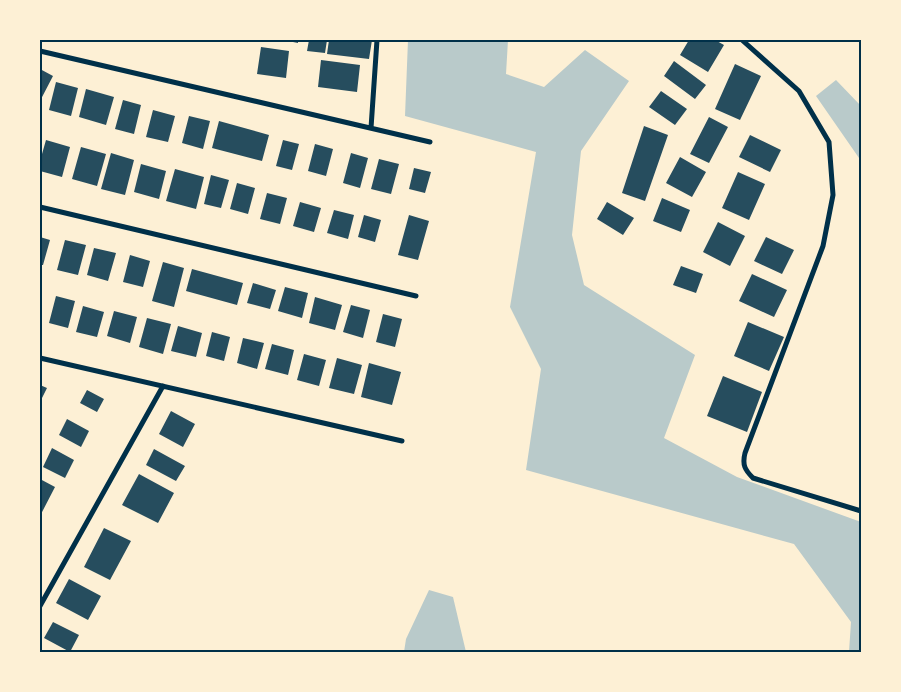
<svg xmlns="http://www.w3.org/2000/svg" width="901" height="692" viewBox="0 0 901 692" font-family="'Roboto Serif',serif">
	<rect width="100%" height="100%" fill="#fdf0d5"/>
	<!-- green -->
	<path fill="#b9caca" d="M408,40H508L506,74L544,87L585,50L629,81L581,151L572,235L584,285L695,355L664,438L737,477L861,522V652H849L851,622L794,544L526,470L541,369L510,307L536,152L405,116Z
		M836,80L861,106V167L859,158L816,96Z
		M429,590L453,597L466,652H404L406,639Z"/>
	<!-- building -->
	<path fill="#264d5e" d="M283,40H298V43Z
		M309,40H327L325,53L307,51Z
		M329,40H372L369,59L327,54Z
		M689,40H715L724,45L708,72L680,55Z
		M261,47L289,51L286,78L257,74Z
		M321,60L360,65L357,92L318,87Z
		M674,61L706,85L695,99L664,76Z
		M735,64L761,76L740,120L715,109Z
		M40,69L53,76L40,101Z
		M56,82L78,88L71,116L49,110Z
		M86,89L114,97L106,125L79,117Z
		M661,91L687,109L675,125L649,107Z
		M123,100L141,105L134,134L115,129Z
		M153,110L175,116L168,142L146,137Z
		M189,116L210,121L203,149L182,143Z
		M709,117L728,127L709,163L690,154Z
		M219,121L269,135L262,161L212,148Z
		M644,126L668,135L645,201L622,193Z
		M750,135L781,150L770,172L739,157Z
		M46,140L70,147L62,177L40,171V161Z
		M283,140L299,144L292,170L276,166Z
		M315,144L333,149L326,176L308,171Z
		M81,147L106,154L97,186L72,179Z
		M111,153L134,160L125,195L101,189Z
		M351,153L368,158L360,188L343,183Z
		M680,157L706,172L692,197L666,183Z
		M379,159L399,164L391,194L371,189Z
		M141,164L166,171L159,199L134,192Z
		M414,168L431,172L425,193L409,189Z
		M175,169L204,177L196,209L166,201Z
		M738,172L765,184L749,220L722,208Z
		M211,175L229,180L221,208L204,204Z
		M237,183L255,188L248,214L230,209Z
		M267,193L287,198L280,224L260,219Z
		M662,198L690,210L681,232L653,221Z
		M300,202L321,208L314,232L293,226Z
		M607,202L634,218L623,235L597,219Z
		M334,210L354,215L348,239L327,233Z
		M364,215L381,220L375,242L358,237Z
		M409,215L429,221L418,260L398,255Z
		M718,222L745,236L730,266L703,252Z
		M40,237L50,240L43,265H40Z
		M766,237L794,250L782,274L754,261Z
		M65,240L86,245L78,275L57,270Z
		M94,248L116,253L108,281L87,275Z
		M130,255L150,261L143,287L123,282Z
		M163,262L184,268L174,307L152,301Z
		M681,266L703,274L696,293L673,285Z
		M192,269L243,283L237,305L186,291Z
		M752,274L787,290L774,317L739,301Z
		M253,283L276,290L270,309L247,303Z
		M285,287L308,293L302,318L278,311Z
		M56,296L75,301L68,328L49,323Z
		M315,297L342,305L335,330L309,323Z
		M351,305L370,310L363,338L343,332Z
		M83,306L104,312L97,337L76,332Z
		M114,311L137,317L130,343L107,336Z
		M383,314L402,319L395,347L376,342Z
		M147,318L171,324L163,354L139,347Z
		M748,322L784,337L769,371L734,356Z
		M178,326L202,333L196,357L171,351Z
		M212,332L230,337L224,361L206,356Z
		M243,338L264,343L257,369L237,363Z
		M272,344L294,350L288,375L265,369Z
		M304,354L326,360L319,386L297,380Z
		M337,358L362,365L354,394L329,388Z
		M369,363L401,372L392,405L361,397Z
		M723,376L762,392L747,432L707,416Z
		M40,385L47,388L40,402Z
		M87,390L104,399L97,412L80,403Z
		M171,411L195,424L183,447L159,434Z
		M67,419L89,431L81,447L59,435Z
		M52,448L74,460L65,478L43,467Z
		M154,449L185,466L176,481L146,465Z
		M139,474L174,493L158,523L122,505Z
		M40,479L55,487L40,516Z
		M104,528L131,541L110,580L84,567Z
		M69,579L101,596L88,620L56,603Z
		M53,622L79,635L70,652L44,638Z"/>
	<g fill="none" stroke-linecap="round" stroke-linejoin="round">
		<!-- minor -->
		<path stroke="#003049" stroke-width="5" d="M742,40L799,91L829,142L833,195L823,246L745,453C742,465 745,470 753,478L861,511
			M40,51L430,142
			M371,128L377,40
			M40,207L416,296
			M40,358L402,441
			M40,606L163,386"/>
	</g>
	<!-- border -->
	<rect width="901" height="692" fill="none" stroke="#fdf0d5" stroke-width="82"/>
	<rect x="41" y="41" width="819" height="610" fill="none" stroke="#003049" stroke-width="2"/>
</svg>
